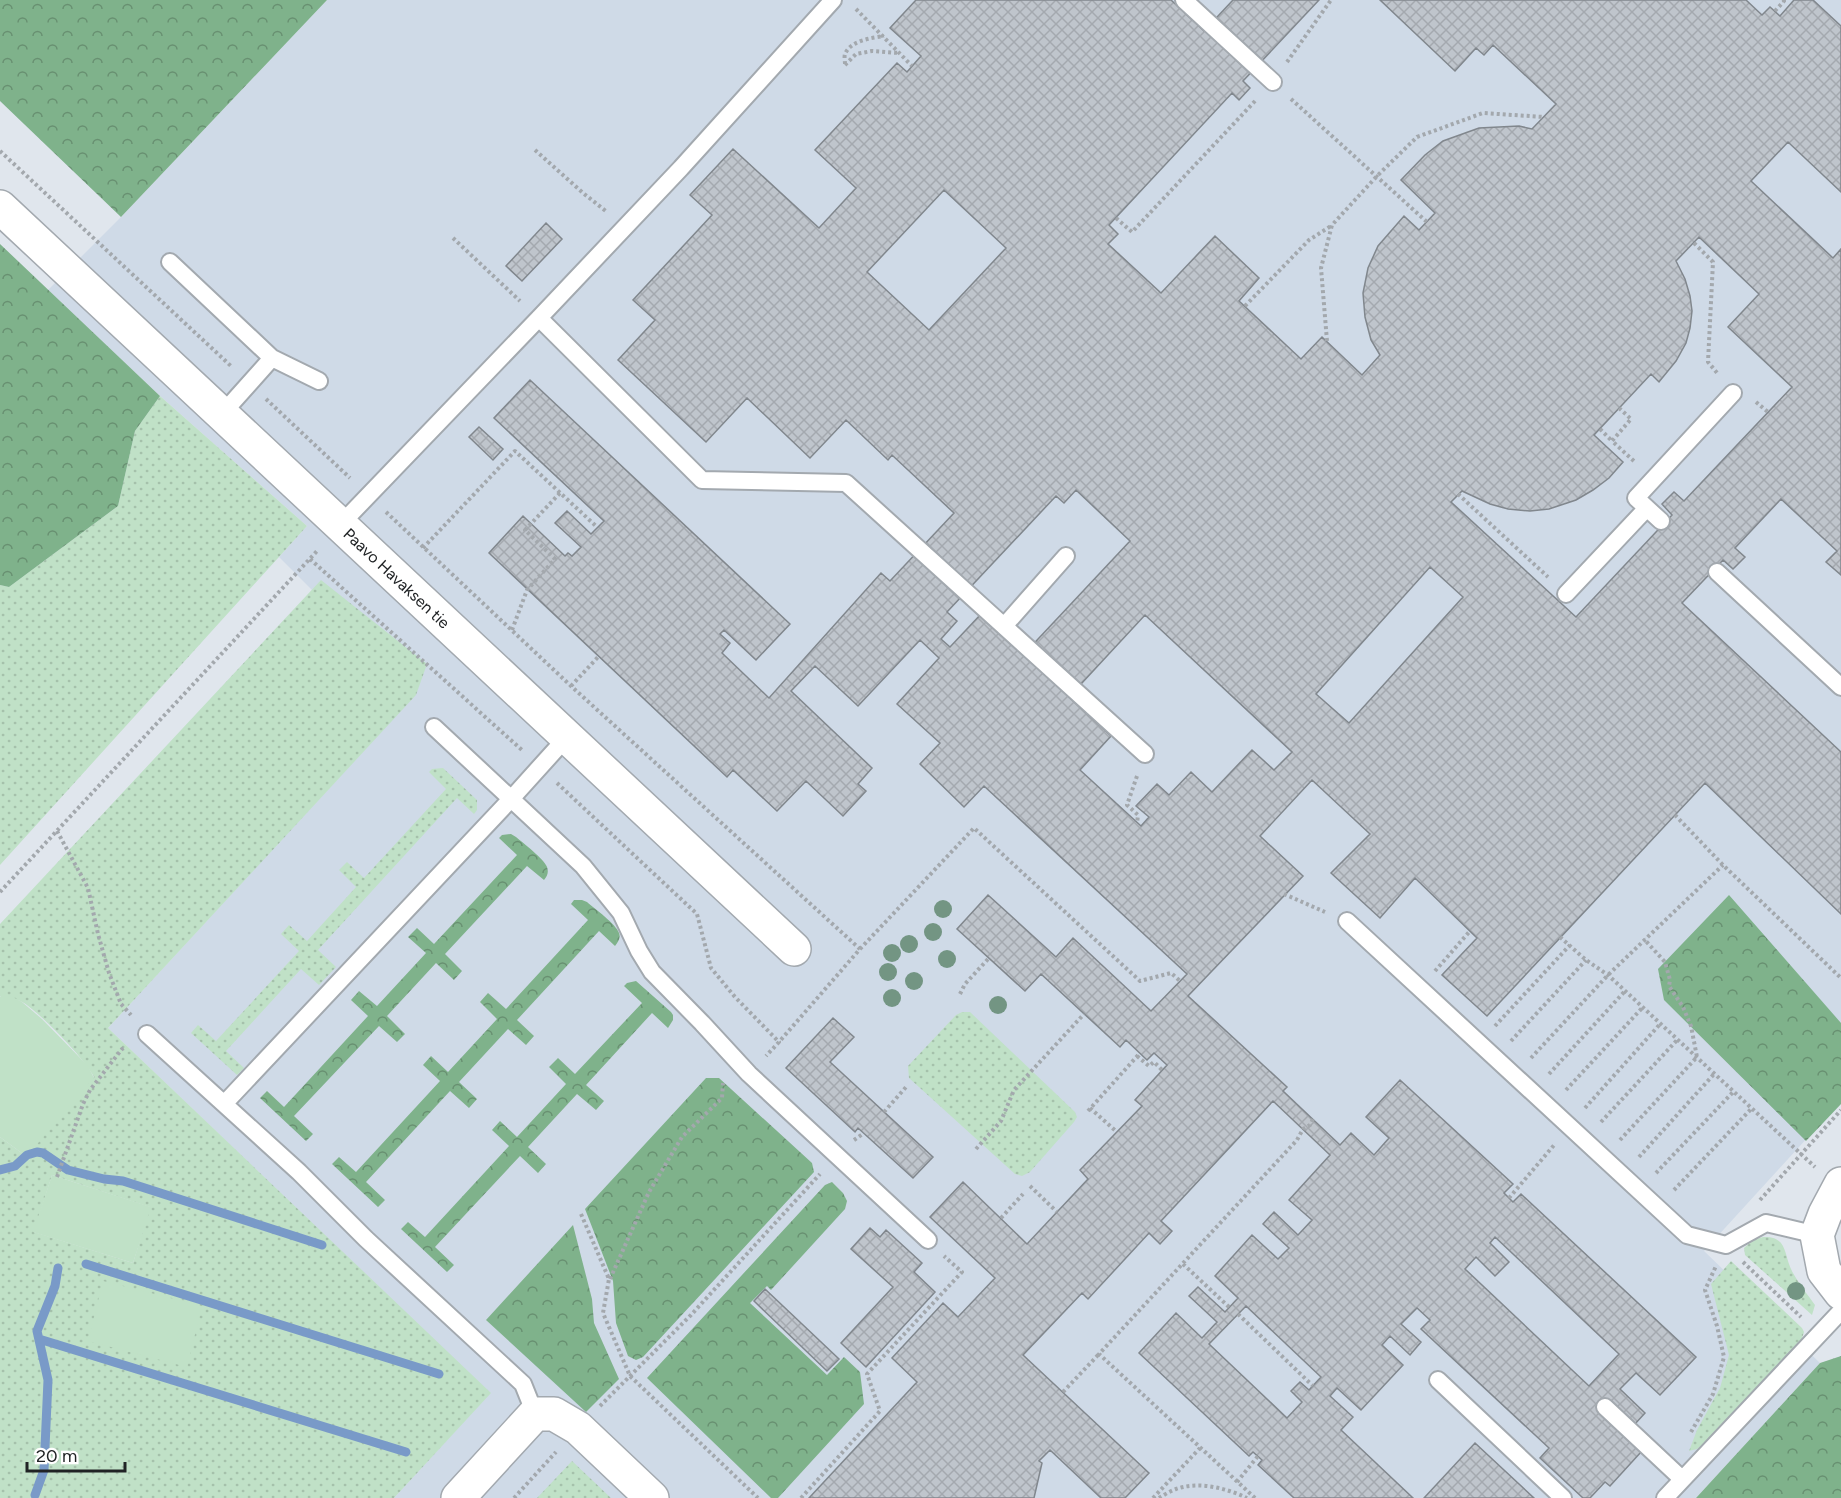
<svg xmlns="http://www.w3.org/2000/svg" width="1841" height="1498" viewBox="0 0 1841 1498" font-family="Figtree,sans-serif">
	<defs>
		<pattern id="grass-dots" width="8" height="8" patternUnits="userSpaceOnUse" patternTransform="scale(1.5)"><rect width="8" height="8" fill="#c0e1c7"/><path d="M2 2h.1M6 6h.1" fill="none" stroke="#a5c1ab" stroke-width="1.8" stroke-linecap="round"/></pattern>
		<pattern id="forest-crowns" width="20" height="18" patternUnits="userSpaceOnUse" patternTransform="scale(1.5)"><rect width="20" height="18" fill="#7fb28b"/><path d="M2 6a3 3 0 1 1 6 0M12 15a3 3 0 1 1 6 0" fill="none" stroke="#689071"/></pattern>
		<pattern id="building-cross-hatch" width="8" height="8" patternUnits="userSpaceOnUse" patternTransform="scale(1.5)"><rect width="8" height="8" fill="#bfc5cc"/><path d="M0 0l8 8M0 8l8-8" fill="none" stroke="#a4a9af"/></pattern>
	</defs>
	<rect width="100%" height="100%" fill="#e0e6ed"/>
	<!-- built -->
	<path fill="#cfdae7" d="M327,0H1841V1101L1704,1251L1820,1363L1696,1498H394L490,1393L108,1028L416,694L279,557L307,526L160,396L48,290L121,217Z"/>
	<!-- grass -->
	<path fill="url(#grass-dots)" fill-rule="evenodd" d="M160,396L307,526L0,865V585L9,587L118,506L135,431Z
		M321,580L427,664L416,695L108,1028L491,1393L394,1498H0V1137L23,1154L94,1077C85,1059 42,1015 24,1003C18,999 8,998 1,996L0,997V924ZM52,1175L150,1207L133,1263L34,1232Z
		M443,768L477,800V810L474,814L457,798L318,950L336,967L319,985L301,969L226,1051L244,1068L237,1075L191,1033L198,1025L216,1041L299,951L281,934L289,925L307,941L356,887L339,870L347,862L364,878L446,789L429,772L432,769Z
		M962,1012H970L1075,1112L1077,1117L1074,1122L1030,1172L1022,1176L1015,1174L909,1078L908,1066L956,1015Z
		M1763,1237C1789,1236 1783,1256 1793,1273C1799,1284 1808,1295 1815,1305L1812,1315L1745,1255L1744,1248L1753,1240Z
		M1731,1261L1802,1328L1804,1332L1801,1341L1702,1445L1697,1449L1689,1451L1697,1430L1720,1388L1729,1355L1711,1284Z
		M572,1461L611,1498H537Z"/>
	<!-- forest -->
	<path fill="url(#forest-crowns)" d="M0,0H327L121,217L0,101Z
		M0,244L160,396L135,431L118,506L9,587L0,585Z
		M511,834L516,837C523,843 544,859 547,867C549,873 547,876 544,880L527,866L445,954L462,971L454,980L436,963L387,1016L405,1034L397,1042L379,1026L294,1116L313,1134L306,1141L260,1098L267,1091L284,1107L368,1016L351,1000L359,991L377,1006L426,953L408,937L417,928L434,944L517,855L499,838L502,835Z
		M1729,895L1841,1023V1104L1806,1141L1664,1000L1658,969Z
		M574,900H582L587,902C595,909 616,924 619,933C621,938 618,942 615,946L599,931L517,1020L534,1036L526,1045L508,1029L459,1082L477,1099L469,1108L450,1091L366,1182L385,1200L378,1207L332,1164L339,1157L356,1172L440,1081L423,1065L431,1056L448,1072L497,1019L480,1002L488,993L506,1009L588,920L571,904Z
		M636,981L671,1012L673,1015V1020L668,1028L652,1013L586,1085L604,1101L596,1110L577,1094L528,1147L546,1164L538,1173L520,1156L435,1247L454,1265L447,1272L401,1229L408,1222L425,1237L509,1146L492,1130L500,1121L517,1137L566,1084L549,1067L558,1058L575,1074L642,1003L624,986L627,983Z
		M706,1078H719L812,1163L814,1172L643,1357L636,1360L628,1356L616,1323L613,1281L585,1209Z
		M832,1182L843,1193L847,1201L845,1209L771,1290L767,1286L750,1303L827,1375L844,1357L860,1372L864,1404L778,1498H771L647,1378L825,1185Z
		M573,1225L592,1299L594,1323L619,1379L586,1412L486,1320Z
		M1841,1356V1498H1696L1820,1363Z"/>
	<!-- pitch -->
	<path fill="#c0e1c7" d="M1,996H11L22,1002L42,1019L88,1066L94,1078L69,1105L30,1153L23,1154L0,1137V997Z
		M52,1175L151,1207L133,1263L33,1232Z
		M103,1281L202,1306L187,1367L88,1341Z"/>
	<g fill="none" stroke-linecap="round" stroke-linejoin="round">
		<!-- stream -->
		<path stroke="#799ac8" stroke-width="9" d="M0,1170L15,1166L27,1155L37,1152L43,1153L68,1170L104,1179L123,1181L322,1245
			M86,1264L439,1374
			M39,1339L406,1452
			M35,1495L44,1470L48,1380L37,1331L55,1286L58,1268"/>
	</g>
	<!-- building -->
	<path fill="url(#building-cross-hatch)" stroke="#81878d" stroke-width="1.5" fill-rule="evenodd" d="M916,0H1171L1204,31L1233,0H1319L1243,81L1250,88L1239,100L1232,93L1109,225L1118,234L1108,244L1161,293L1215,236L1259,278L1239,301L1301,359L1322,337L1362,375L1380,355L1371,340L1365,317L1363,293L1368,268L1378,246L1404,216L1419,230L1435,213L1401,180L1425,155L1443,141L1479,128L1519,126L1532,129L1556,104L1493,45L1484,55L1476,48L1455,71L1380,0H1746L1762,15L1770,7L1780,16L1794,0H1813L1841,26V192L1788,142L1751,181L1833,258L1841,249V575L1826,562L1837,551L1781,499L1735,548L1745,557L1733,569L1723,560L1682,603L1841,752V914L1705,783L1487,1016L1442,975L1477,938L1415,878L1380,918L1331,873L1370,834L1312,780L1260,836L1303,876L1188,996L1287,1087L1283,1091L1340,1145L1351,1133L1374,1155L1389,1138L1366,1117L1400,1080L1513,1184L1504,1193L1513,1202L1521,1194L1696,1357L1660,1395L1636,1373L1620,1389L1645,1413L1635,1424L1611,1401L1600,1413L1641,1452L1610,1486L1605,1482L1590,1498H1583L1540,1458L1549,1448L1421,1329L1430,1320L1417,1308L1401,1324L1421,1342L1410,1355L1390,1336L1382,1345L1403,1365L1361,1410L1337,1388L1330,1396L1353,1417L1341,1430L1413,1498H1294L1258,1465L1262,1460L1253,1452L1249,1456L1139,1353L1176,1313L1202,1338L1217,1322L1189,1296L1198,1287L1225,1312L1238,1298L1215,1276L1252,1235L1278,1259L1289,1248L1263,1224L1274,1212L1298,1235L1312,1220L1289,1200L1330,1155L1273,1101L1161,1221L1172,1231L1160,1244L1149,1233L1088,1299L1082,1293L1023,1355L1149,1473L1125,1498H1101L1050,1450L1039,1461L1042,1463L1034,1498H809L917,1382L892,1358L943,1303L958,1317L995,1278L930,1217L963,1182L1027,1244L1088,1179L1080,1170L1142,1106L1135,1100L1167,1065L1154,1053L1147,1060L1126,1040L1120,1047L1041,974L1025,991L957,929L988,895L1056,957L1073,938L1151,1011L1187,974L984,786L964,807L920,764L940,743L897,704L939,658L920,640L858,706L815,666L791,691L872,768L858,784L866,791L843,816L806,781L777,811L733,770L727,777L489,553L523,516L565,556L568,553L572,556L581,547L555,523L567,511L591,534L604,521L494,418L530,380L790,624L756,660L724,630L720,634L730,643L722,653L769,698L881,573L890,581L954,513L892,455L888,460L846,420L810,458L747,398L706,442L618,360L655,320L633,300L712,215L690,195L733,149L819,228L856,188L815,150L897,63L907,72L921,56L890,28ZM944,190L1006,248L929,330L867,272ZM1699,237L1759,294L1728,327L1792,387L1684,501L1674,492L1662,504L1672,515L1576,617L1451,502L1462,491L1490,504L1508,509L1530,511L1549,509L1576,500L1593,490L1609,478L1623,462L1594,435L1651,374L1659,382L1676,361L1686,343L1690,328L1692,311L1690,296L1685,279L1676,261ZM1076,490L1130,541L1024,654L981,614L950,647L941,639L957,621L947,612L1056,496L1064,503ZM1430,567L1463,597L1349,723L1316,694ZM1145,615L1292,752L1274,770L1252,750L1212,792L1191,772L1169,795L1157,784L1136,806L1149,817L1141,826L1080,770L1111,736L1069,697ZM1495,1237L1619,1354L1589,1386L1465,1269L1476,1257L1495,1276L1509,1262L1490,1243ZM1246,1306L1321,1377L1309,1390L1300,1382L1291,1391L1302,1402L1287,1418L1209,1344Z
		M546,223L562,239L522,281L506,266Z
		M479,427L503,449L493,460L469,437Z
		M833,1018L854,1037L830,1062L933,1157L913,1178L858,1128L855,1132L786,1068Z
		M870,1228L880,1237L886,1230L922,1263L914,1272L935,1292L866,1367L841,1343L893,1287L851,1249Z
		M765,1289L839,1359L827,1371L754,1301Z
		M1475,1443L1534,1498H1424Z"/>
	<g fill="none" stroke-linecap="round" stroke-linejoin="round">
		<!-- service casing -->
		<g stroke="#a3a9af" stroke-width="20">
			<path id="service" d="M1184,0L1273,82
				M170,262L272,358L319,381
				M539,318L702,480L846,483L1145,754
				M222,414L272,358
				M1661,521L1636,498L1733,393
				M340,525L539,318L681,168L833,0
				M1717,572L1841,687
				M1566,594L1647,508
				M1005,625L1066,556
				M434,727L583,866L621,913L639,951L652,972L702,1023L749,1074L928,1240
				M1347,921L1687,1235L1726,1245L1766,1223L1817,1235
				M147,1034L299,1172L366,1239L523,1384L535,1414
				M224,1104L511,799L567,737
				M1438,1380L1563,1498
				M1605,1407L1682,1479
				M1665,1498L1841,1311"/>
		</g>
		<!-- minor casing -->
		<g stroke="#a3a9af" stroke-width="36">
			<path id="minor" d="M0,207L794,949
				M1841,1184L1825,1214L1817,1235L1824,1271L1841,1293
				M458,1498L535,1414H554L578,1428L652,1498"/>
		</g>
		<!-- path -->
		<path stroke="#a3a8ad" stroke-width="4" stroke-dasharray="3 3" stroke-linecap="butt" d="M856,9L912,66
			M1775,11L1784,1L1783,0
			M1287,62L1331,0
			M845,64C845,61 844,57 845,54C851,40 872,38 884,36
			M845,65L856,54L872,51L899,53
			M1291,99L1427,222
			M535,150L583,193L607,212
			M0,151L232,367
			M1116,218L1132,232L1256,100
			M453,238L520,301
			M1694,243L1713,262L1708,362L1718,374
			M1245,306L1309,240L1331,226
			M1327,341L1321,268L1332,225L1377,176L1417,137L1483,113L1544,117
			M266,399L350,478
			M1756,402L1768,412
			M1619,408L1631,419L1612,441L1635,462
			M1600,429L1612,441
			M1458,494L1548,577
			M386,512L571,686L860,949L779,1042
			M423,548L515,451L597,527
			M310,559L523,751
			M512,630L527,590L555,559L525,530L560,493
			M571,686L599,656
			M1137,776L1127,805L1138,815L1137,823
			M557,783L697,914L711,968L735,997L779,1042L766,1056
			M1675,815L1723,865L1841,978
			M57,831L88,888L98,934L109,973L121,1004L131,1015
			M0,892L318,550
			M1284,894L1325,912
			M1560,937L1586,960L1608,975L1815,1167
			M860,949L974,828L1140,981L1171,973L1180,981
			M1435,971L1470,931
			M960,994L965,984L989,958
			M1495,1026L1570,945
			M1511,1041L1586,960
			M1137,1056L1149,1066L1154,1062L1162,1070
			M1531,1058L1608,975L1723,865
			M1549,1074L1625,991
			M1566,1090L1643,1007
			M1090,1108L1117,1132
			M1585,1108L1661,1023
			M1088,1111L1140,1053
			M884,1112L907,1086
			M1601,1122L1678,1039
			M854,1140L864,1133
			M1620,1140L1697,1057L1691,1026L1683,1007L1669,986L1670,980L1665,962L1644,939
			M976,1149L1001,1121L1014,1090L1084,1014
			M1639,1157L1715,1073
			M1656,1173L1734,1091
			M57,1177L83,1104L90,1090L122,1049L126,1047
			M1030,1186L1057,1212
			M1674,1190L1752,1108
			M1509,1198L1555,1144
			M1760,1200L1841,1110
			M581,1214L609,1279L603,1313L630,1376L758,1498
			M1001,1218L1023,1194
			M1743,1262L1801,1317
			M1183,1264L1229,1307
			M610,1279L649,1192L682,1137L722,1098L723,1083
			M1238,1314L1313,1386
			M1063,1392L1099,1354
			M600,1406L691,1315L820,1174
			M1691,1432L1713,1394L1724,1357L1717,1326L1705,1290L1716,1266
			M1237,1482L1258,1456
			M514,1498L556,1452
			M801,1498L880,1411L867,1374L962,1272L944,1256
			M1153,1498L1200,1448
			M1159,1498C1164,1495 1170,1491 1176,1489C1199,1481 1226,1488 1247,1498
			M1255,1498L1099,1354L1297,1140L1303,1129L1310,1125L1313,1119"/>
		<!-- service -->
		<use href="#service" stroke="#fff" stroke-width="16"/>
		<!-- minor -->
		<use href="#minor" stroke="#fff" stroke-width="33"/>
	</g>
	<!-- trees -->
	<g fill="#739583">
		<circle cx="943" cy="909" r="9"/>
		<circle cx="933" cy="932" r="9"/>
		<circle cx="909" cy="944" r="9"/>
		<circle cx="892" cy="953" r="9"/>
		<circle cx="947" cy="959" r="9"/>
		<circle cx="888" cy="972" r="9"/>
		<circle cx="914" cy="981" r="9"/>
		<circle cx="892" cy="998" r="9"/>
		<circle cx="998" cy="1005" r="9"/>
		<circle cx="1796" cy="1291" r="9"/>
	</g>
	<g text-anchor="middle" stroke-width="6" stroke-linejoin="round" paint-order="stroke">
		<!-- street labels -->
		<g font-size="16" fill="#202325" stroke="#fff">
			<text transform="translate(397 578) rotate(43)" y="6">Paavo Havaksen tie</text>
		</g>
	</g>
	<!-- scale -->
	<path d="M27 1462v9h98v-9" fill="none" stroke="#202325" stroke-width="3"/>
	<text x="36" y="1462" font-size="18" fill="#202325" stroke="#ffffff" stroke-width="4.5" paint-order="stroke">20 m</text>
</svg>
